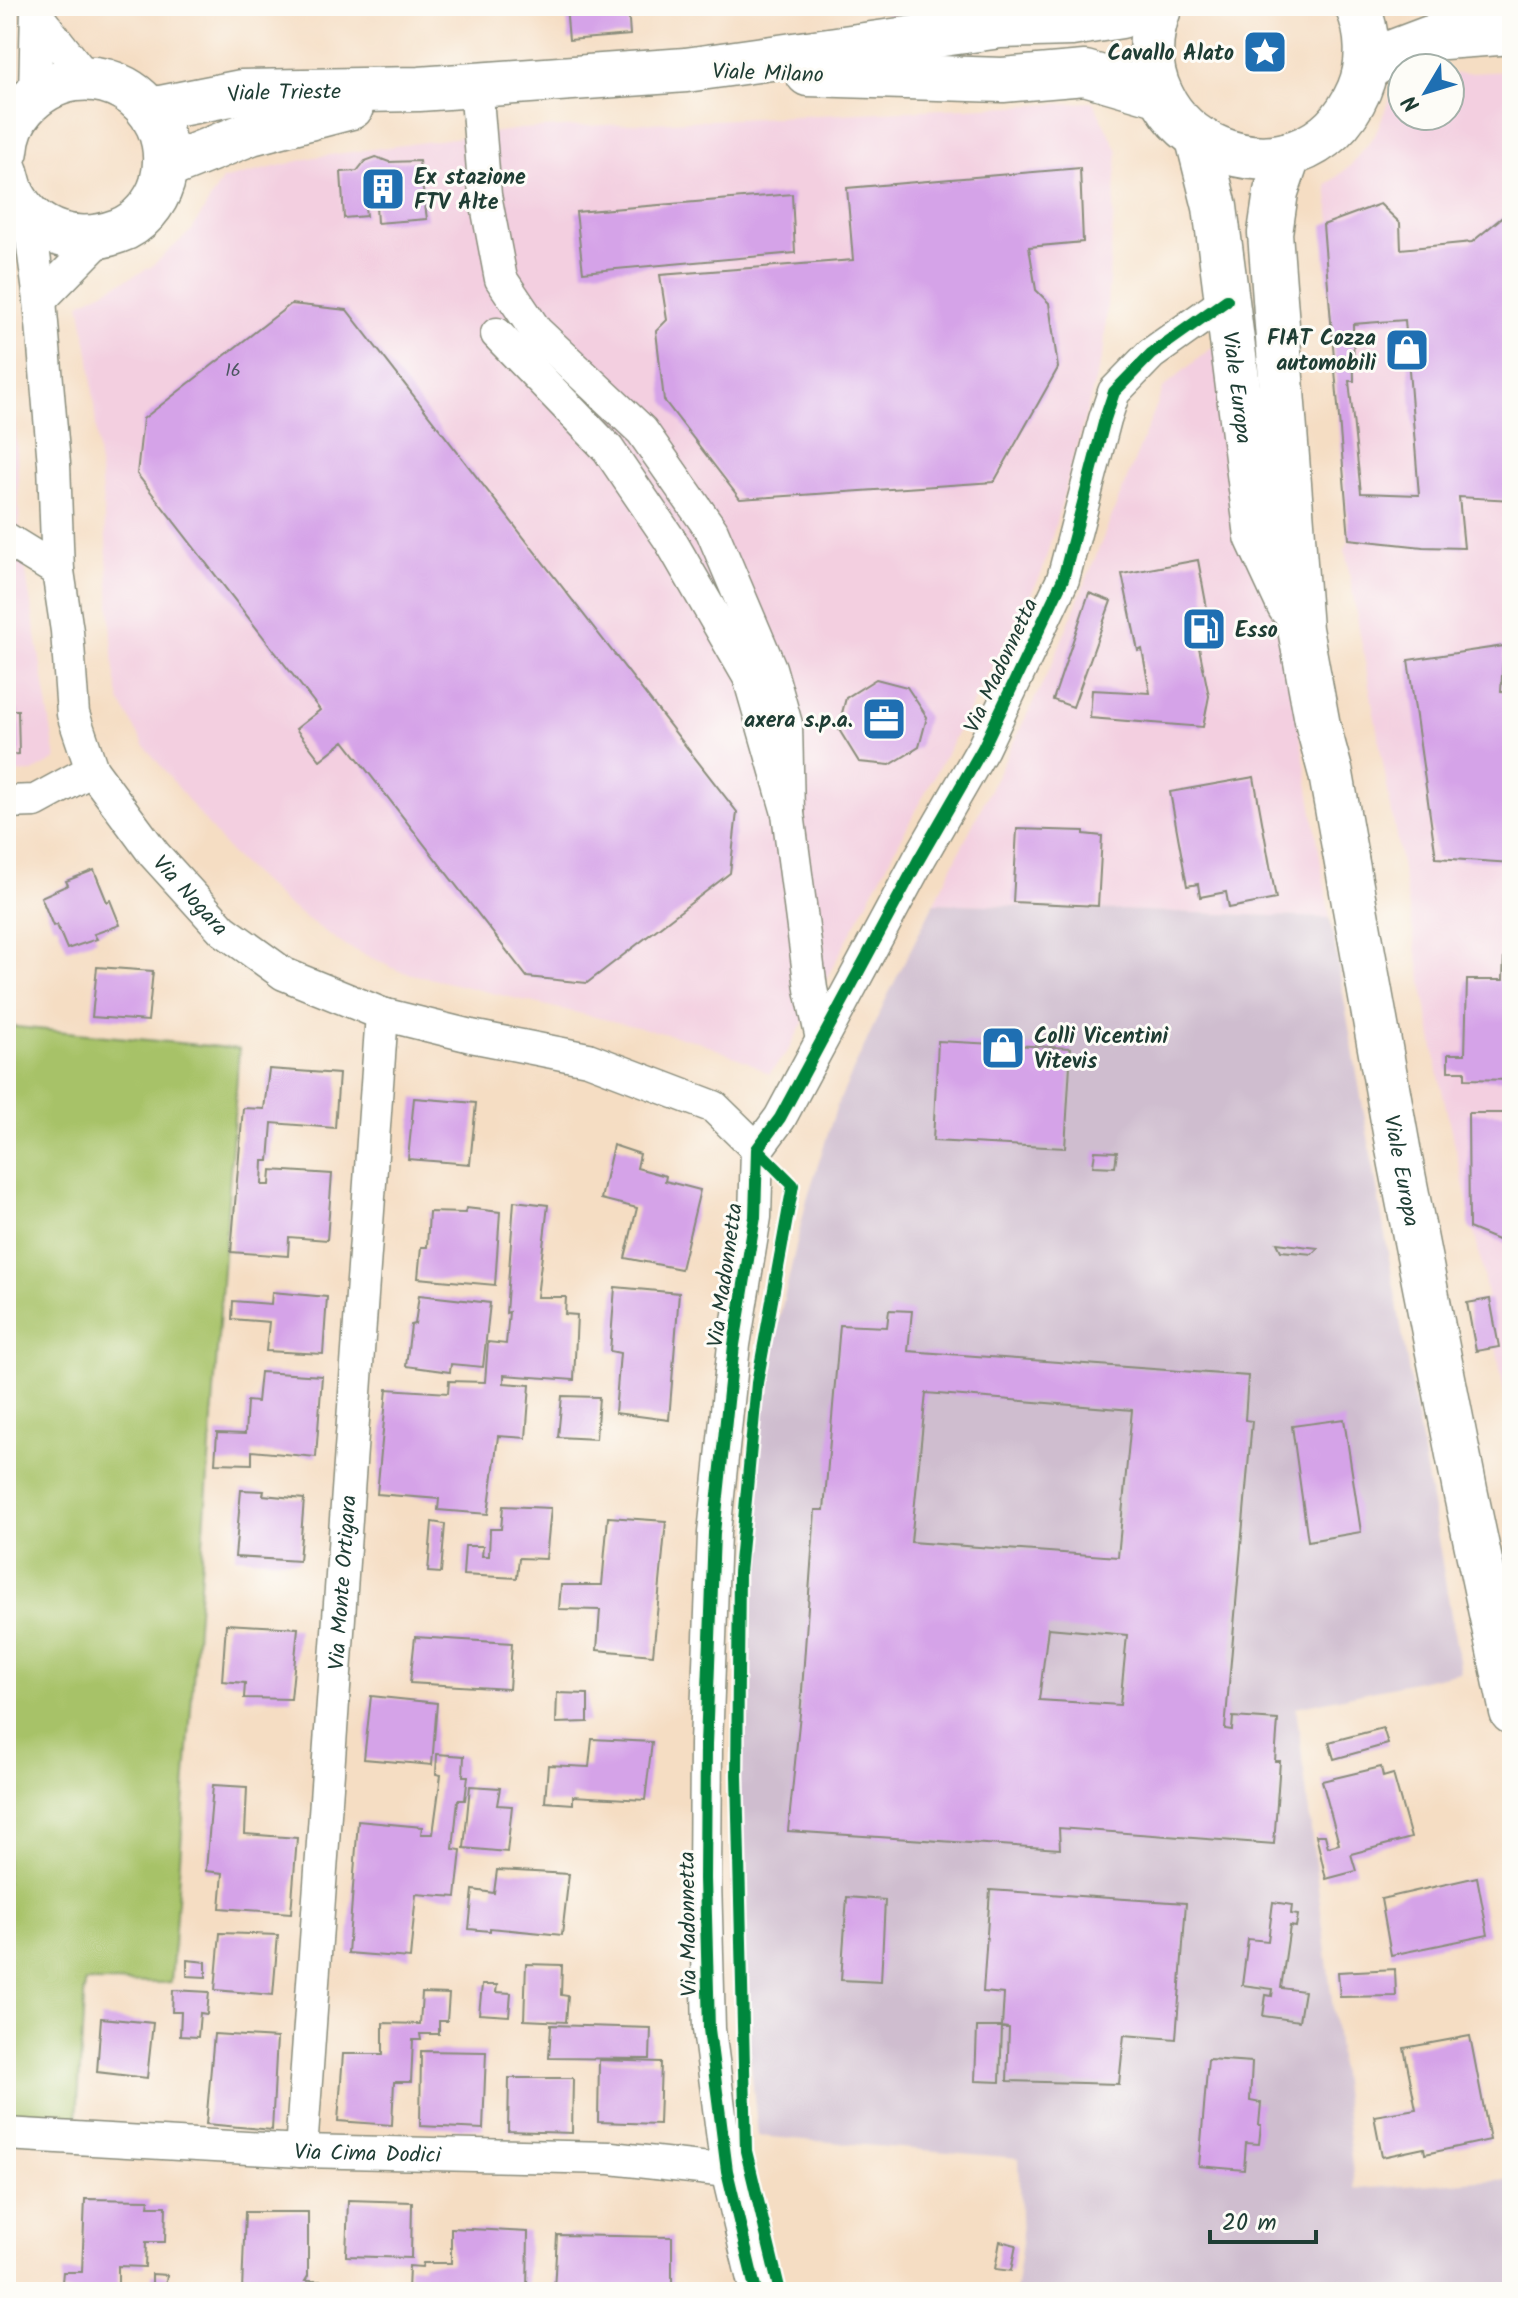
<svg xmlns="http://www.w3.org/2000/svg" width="1518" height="2298" viewBox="0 0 1518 2298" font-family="Kalam,sans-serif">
	<rect width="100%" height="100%" fill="#fdfcf7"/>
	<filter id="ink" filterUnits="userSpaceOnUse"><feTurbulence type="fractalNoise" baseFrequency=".0125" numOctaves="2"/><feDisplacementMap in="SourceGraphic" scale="16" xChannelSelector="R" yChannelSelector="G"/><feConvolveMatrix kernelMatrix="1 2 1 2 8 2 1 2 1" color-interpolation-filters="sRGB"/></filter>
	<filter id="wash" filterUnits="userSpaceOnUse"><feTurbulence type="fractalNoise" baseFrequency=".006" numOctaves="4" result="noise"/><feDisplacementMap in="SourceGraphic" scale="32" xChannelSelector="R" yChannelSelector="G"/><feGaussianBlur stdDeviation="1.8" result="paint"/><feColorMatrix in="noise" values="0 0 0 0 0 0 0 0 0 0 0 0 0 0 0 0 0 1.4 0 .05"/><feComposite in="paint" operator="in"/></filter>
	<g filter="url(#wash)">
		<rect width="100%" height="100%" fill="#f5ddc3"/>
		<!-- built -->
		<path fill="#f3cfe0" d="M1512,71V1437L1481,1262L1439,1077L1345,550L1349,540L1323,225L1331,222L1327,185L1350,166L1375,135L1393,91L1395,78L1402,77V116H1450V74Z
			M1093,102L1118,151L1104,349L1042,573L788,1051L769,1074L748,1062L697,1041L399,971L344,945L286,904L231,854L144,745L120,701L114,670L106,540L90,359L80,303L151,267L192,230L222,180L315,157L520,129Z
			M6,322L16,428L20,536L56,759L33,772L6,773Z
			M1223,338L1272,560L1330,918L934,903L1053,662L1164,387Z"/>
		<!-- industrial -->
		<path fill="#cfbdcf" d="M934,903L1330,918L1461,1672L1296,1707L1355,2189L1512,2179V2292H1015L1022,2243L1019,2158L758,2136L732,1880L742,1669L762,1392L807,1199L836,1108L885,1001Z"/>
		<!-- green -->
		<path fill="#a7c268" stroke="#63804e" stroke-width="2" d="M6,1026L239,1049L171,1983L85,1982L77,2120L6,2117Z"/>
		<g id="blocks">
			<!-- building -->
			<path fill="#d5a3e8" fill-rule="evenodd" d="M566,6H628L630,35L569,40Z
				M885,6H976L977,8L886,15Z
				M376,157L389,162L419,161L427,219L377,223L376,206L365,207L366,216L344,218L341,172L357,171L365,161Z
				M1080,168L1083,242L1029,247L1036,290L1049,303L1058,368L994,482L740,499L664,400L656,331L667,320L660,275L853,260L847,188Z
				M792,194L795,253L583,272L576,212Z
				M1380,204L1400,223L1401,249L1472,242L1512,209V500L1459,497L1464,548L1423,547L1349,539L1323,225ZM1405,320L1419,495L1361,493L1349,381H1354L1353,324Z
				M291,304L347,310L737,812L730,873L587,983L527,977L344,741L320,760L296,729L320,710L137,474L143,419Z
				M1198,560L1212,635L1197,638L1209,696L1203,727L1090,718L1092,690L1150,693L1142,649L1138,651L1122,574Z
				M1089,593L1111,601L1073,707L1053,700Z
				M1504,646L1501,691L1512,692V863L1436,858L1408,660Z
				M876,679L907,687L927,717L919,747L890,765L859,762L838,728L846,698Z
				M6,690H10L11,710H18L19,754L6,755Z
				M1254,777L1276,899L1229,908L1226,892L1200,897L1198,884L1187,886L1170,792Z
				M1017,829L1084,831V834L1102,836L1098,906L1013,902Z
				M94,870L107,902L110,900L120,925L94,934L97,939L67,949L57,925L53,926L41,897L68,885L66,881Z
				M1505,930H1512V1080L1465,1079V1071H1448V1054H1465L1467,980H1503Z
				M97,967L153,971L148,1021L92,1017Z
				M938,1041L1071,1048L1065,1148L933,1141Z
				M269,1069L339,1074L335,1128L272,1123L269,1161H263L262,1185H270L271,1170L332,1174L327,1240L289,1237L288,1256L231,1252L243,1108L264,1109Z
				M414,1098L476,1103L470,1164L408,1159Z
				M1468,1113H1512V1246L1469,1228Z
				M613,1145L640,1154L637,1168L666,1176L665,1181L700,1190L681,1269L625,1258L637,1208L601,1199Z
				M1095,1151L1117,1152L1115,1167L1093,1166Z
				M514,1201L548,1205L537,1297H566L565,1314L577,1315L574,1380L504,1375V1383L530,1385L526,1438L498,1436L488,1514L438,1510L439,1499L377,1494L387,1389L448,1393L449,1381L485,1382L488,1342L506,1344L509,1312L506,1313Z
				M466,1208L500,1212L495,1285L418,1278L421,1247H427L429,1212L465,1213Z
				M1277,1243L1318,1248L1312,1254L1281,1251Z
				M615,1287L679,1293L669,1420L615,1413L620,1353L610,1351Z
				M272,1292L327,1297L323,1354L266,1351L269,1322L232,1319L233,1301L271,1304Z
				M419,1295L490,1303L483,1367L451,1364L450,1372L406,1366L411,1325L415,1324Z
				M1490,1299L1499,1347L1476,1351L1467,1303Z
				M889,1310L912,1311L908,1351L1248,1376L1245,1420L1252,1421L1225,1729L1232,1730L1233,1717L1278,1720L1275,1761H1280L1274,1844L1059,1828L1060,1849L788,1831L801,1704L815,1510H824L840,1325L887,1327ZM926,1393L1132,1410L1118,1557L911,1542ZM1048,1628L1127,1635L1120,1705L1039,1700Z
				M260,1372L322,1376L316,1457L252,1451V1464L215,1463L217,1433L245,1434L247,1401L257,1402Z
				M562,1396L599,1397L596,1439L558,1437Z
				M1344,1419L1361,1532L1308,1541L1292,1426Z
				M241,1490L264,1491L263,1495L304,1499L299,1561L235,1557Z
				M503,1506L551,1508L546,1559L519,1558L517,1578L463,1575L465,1546H483L482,1556H489L490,1529H501Z
				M608,1517L666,1521L653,1655L597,1650L600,1610L559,1609L561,1585H602Z
				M432,1522L445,1524L441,1573L428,1572Z
				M226,1624L298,1628L291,1699L244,1698L245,1683L222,1681Z
				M415,1637L512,1643L509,1689L410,1683Z
				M557,1693L588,1694V1722L556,1723Z
				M371,1696L437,1703L432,1765L364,1759Z
				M1383,1728L1388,1744L1334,1759L1329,1742Z
				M592,1739L652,1742L645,1800L573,1796V1804L545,1802L548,1765L589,1767Z
				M437,1754L464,1756L463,1776H468L465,1800H458L453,1849L461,1850L456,1897L416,1894L410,1958L348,1953L358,1821L422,1827L421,1834H433L441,1775L436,1774Z
				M1381,1767L1383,1777L1393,1774L1411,1838L1351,1854L1356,1871L1326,1879L1316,1835H1325L1328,1847L1339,1844L1322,1781Z
				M213,1785L247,1787L245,1834L297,1838L291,1913L220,1908L223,1873L206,1871Z
				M470,1786L500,1788L497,1805L512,1806L507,1852L464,1848Z
				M497,1870L569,1874L562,1935L490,1928V1931L469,1929L473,1890L494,1893Z
				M1477,1877L1488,1935L1391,1955L1381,1899Z
				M990,1890L1186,1903L1176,2039L1124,2035L1119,2084L1007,2081L1009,2028L1002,2027L1004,1994L983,1992Z
				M847,1897L885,1900L881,1982L841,1980Z
				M1273,1902L1292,1905L1291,1914L1298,1915L1296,1927L1290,1926L1281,1988L1304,1991L1299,2021L1263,2016L1266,1995L1272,1996L1273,1989L1242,1985L1248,1939L1268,1941Z
				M220,1933L278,1935L273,1995L215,1990Z
				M187,1960L206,1962V1977L187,1976Z
				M526,1964L562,1965L561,1995L568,1996L566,2022L524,2020Z
				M1395,1969L1396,1996L1340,1997L1338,1972Z
				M482,1985H497L496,1992L511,1993L509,2016L479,2014Z
				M173,1990L209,1992L207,2014L200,2013L198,2037L180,2036L181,2012H172Z
				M422,1993L449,1994L447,2021H439V2034H420L421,2040H413L411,2082H394L392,2125L338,2121L343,2054H383V2023L420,2024Z
				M101,2018L153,2023L147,2078L97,2072Z
				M551,2025L651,2028L650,2059L549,2058Z
				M977,2027H1002L1000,2082L975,2081Z
				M214,2034L277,2038L272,2130L206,2124Z
				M1470,2036L1490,2140L1425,2154L1424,2148L1382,2157L1374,2116L1416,2109L1404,2048Z
				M421,2051L486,2052L483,2129L420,2126Z
				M1208,2059L1252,2062L1250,2101L1261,2103L1259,2125H1261L1259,2144L1246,2143L1244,2170L1199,2166Z
				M599,2060L661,2062L659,2124L598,2122Z
				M509,2078H573L572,2133L508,2131Z
				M85,2199L149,2200L148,2206H166L165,2242H146L145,2267L118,2266V2292H61L63,2272H82Z
				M348,2200L412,2202L411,2258L346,2256Z
				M245,2212H308V2276L305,2281H338L337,2292H242Z
				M451,2228L528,2232L527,2292H408L409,2266L422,2267L423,2263H451Z
				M557,2235L672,2237V2292H554Z
				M1000,2241L1016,2245L1011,2271L995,2269Z
				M152,2274L167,2275L165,2286L152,2285Z"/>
		</g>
	</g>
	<g filter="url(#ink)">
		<use href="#blocks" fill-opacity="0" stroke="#8a8d7c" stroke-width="2"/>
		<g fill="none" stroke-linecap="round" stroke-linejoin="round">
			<!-- minor casing -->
			<g stroke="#8a8d7c" stroke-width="35">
				<g id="minor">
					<path d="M38,17L86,78"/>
					<path d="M476,86L485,195L501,279L536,331L642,431L712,531L770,668L786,724L788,813"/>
					<path d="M35,95L37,6"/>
					<path id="s1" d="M29,217L40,300L54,464L58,571L67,631L73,714L92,770L154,854L223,930L284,974L382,1014L471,1036L588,1059L714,1107L757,1149"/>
					<path d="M40,300L101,238"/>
					<path d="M497,334L608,449L670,540L749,677L788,813L811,989L822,1039"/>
					<path d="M6,539L58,571"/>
					<path d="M6,802L35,801L92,770"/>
					<path id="s2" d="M6,2134L301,2151L611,2158L727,2171"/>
					<path id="s3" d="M301,2151L382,1014"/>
					<path d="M756,2292L727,2171L709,2029L705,1879L706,1744L714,1533L734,1345L755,1217L757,1149L780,1118L918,861L983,748L1063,579L1105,419L1114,392L1151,354L1227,300"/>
				</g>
			</g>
			<!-- secondary casing -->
			<g stroke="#8a8d7c" stroke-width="47">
				<g id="secondary">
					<path d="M1160,6C1108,142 1302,222 1359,90C1370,64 1369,32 1357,6"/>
					<path d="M1366,69L1393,52L1430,38L1512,32"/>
					<path d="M808,74L1003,80L1085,73L1161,95"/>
					<path id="s4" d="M150,110L241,92L419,89L686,70L1000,26L1071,24L1121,16L1138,6"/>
					<path id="s5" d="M1198,139L1215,207L1257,536L1289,605"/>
					<path d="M6,151C7,135 13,119 24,107C84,42 184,97 162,183C156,203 139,224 118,231C78,246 35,235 13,195C10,188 8,179 6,172"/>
					<path id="s6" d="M1289,154L1276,192L1270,233L1300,629L1318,726L1331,774L1399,1154L1466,1495L1512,1712"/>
					<path d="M166,167L251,133L351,107"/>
				</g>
			</g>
			<!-- minor -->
			<use href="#minor" stroke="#fff" stroke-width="32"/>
			<!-- secondary -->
			<use href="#secondary" stroke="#fff" stroke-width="44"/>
			<!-- cycleway casing -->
			<g stroke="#fdfcf7" stroke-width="17">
				<path id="cycleway" d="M757,1149L793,1185L757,1383L739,1573L737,1775L746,2151L780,2292
					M756,2292L727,2171L709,2029L705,1879L706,1744L714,1533L734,1345L755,1217L757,1149L780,1118L918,861L983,748L1063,579L1105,419L1114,392L1151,354L1227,300"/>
			</g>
			<!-- cycleway -->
			<use href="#cycleway" stroke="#00873e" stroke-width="12"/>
		</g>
	</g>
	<!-- icons -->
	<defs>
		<g id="sight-square" transform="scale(2.3)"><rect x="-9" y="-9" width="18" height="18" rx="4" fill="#1f6fb2" stroke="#fdfcf7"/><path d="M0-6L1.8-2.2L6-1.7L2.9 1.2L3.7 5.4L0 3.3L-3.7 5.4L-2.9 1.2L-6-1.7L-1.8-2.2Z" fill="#fff"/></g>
		<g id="building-square" transform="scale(2.3)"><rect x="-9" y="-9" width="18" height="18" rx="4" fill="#1f6fb2" stroke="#fdfcf7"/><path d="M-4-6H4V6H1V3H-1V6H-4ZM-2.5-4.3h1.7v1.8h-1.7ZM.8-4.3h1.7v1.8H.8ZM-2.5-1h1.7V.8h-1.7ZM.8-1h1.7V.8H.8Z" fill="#fff"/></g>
		<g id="shop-square" transform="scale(2.3)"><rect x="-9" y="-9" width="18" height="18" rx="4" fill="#1f6fb2" stroke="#fdfcf7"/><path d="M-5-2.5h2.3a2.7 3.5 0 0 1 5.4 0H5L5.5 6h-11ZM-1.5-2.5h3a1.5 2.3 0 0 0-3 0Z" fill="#fff"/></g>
		<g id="fuel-square" transform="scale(2.3)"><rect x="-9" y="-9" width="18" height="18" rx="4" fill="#1f6fb2" stroke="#fdfcf7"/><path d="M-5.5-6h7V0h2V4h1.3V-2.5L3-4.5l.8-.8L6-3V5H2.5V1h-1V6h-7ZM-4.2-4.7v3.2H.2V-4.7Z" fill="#fff"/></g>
		<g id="office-square" transform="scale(2.3)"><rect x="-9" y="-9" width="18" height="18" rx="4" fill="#1f6fb2" stroke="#fdfcf7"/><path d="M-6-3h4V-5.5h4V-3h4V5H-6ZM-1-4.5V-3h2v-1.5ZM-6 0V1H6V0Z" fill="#fff"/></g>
	</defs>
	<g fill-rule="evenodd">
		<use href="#sight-square" x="1265" y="52"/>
		<use href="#building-square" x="383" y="189"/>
		<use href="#shop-square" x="1407" y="350"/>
		<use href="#fuel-square" x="1204" y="629"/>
		<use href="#office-square" x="884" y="719"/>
		<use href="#shop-square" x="1003" y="1048"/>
	</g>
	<g text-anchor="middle" stroke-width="6" stroke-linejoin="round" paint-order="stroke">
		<!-- number labels -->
		<g font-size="18" fill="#4c5661">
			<text x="233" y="376">16</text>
		</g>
		<!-- poi labels -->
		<g font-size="22" font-weight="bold" fill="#1f3d34" stroke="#fdfcf7" text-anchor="end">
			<text x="1234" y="60">Cavallo Alato</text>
			<text x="414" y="184" text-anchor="start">Ex stazione<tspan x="414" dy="25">FTV Alte</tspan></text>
			<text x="1376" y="345">FIAT Cozza<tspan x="1376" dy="25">automobili</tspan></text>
			<text x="1235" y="637" text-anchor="start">Esso</text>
			<text x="853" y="727">axera s.p.a.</text>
			<text x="1034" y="1043" text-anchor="start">Colli Vicentini<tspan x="1034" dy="25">Vitevis</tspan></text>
		</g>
		<!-- street labels -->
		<g font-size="22" fill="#1f3d34" stroke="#fdfcf7">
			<text transform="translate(768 72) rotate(2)" y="8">Viale Milano</text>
			<text dy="8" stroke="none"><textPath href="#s4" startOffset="136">Viale Trieste</textPath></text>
			<text dy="8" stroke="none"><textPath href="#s5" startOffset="252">Viale Europa</textPath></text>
			<text transform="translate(1000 665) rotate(-65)" y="8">Via Madonnetta</text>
			<text dy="8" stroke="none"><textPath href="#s1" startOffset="718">Via Nogara</textPath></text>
			<text dy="8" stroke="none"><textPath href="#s6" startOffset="1030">Viale Europa</textPath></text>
			<text transform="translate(724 1275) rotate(-82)" y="8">Via Madonnetta</text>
			<text dy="8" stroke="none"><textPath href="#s3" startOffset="570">Via Monte Ortigara</textPath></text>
			<text transform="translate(687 1924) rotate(-91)" y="8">Via Madonnetta</text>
			<text dy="8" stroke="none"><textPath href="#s2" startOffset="362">Via Cima Dodici</textPath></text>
		</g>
	</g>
	<!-- margin -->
	<rect width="1518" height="2298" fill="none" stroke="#fdfcf7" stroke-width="32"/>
	<!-- north arrow -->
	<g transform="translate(1426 92) rotate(232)"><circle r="38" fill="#fdfcf7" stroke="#a4b0a9" stroke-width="2"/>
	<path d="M0-6L14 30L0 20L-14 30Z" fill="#1f6fb2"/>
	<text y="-12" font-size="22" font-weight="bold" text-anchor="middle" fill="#1f3d34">N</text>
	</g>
	<!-- scale -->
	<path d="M1210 2230v12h106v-12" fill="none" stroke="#1f3d34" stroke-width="4"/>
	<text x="1222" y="2230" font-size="24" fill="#1f3d34" stroke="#fdfcf7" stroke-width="6" paint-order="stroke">20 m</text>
</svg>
